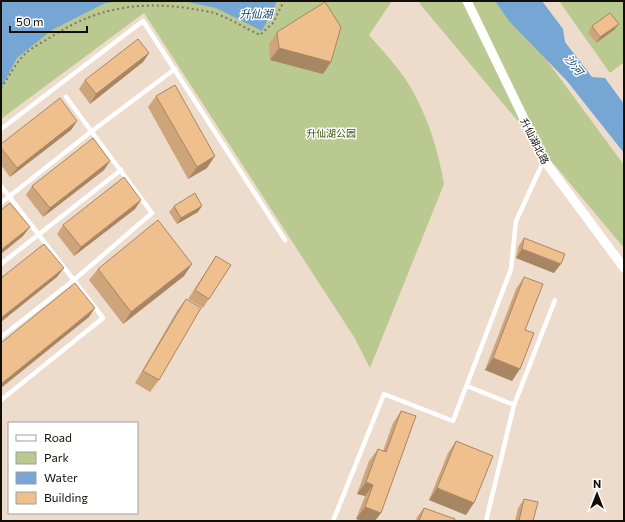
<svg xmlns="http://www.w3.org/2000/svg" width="625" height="522" viewBox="0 0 625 522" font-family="Commissioner,'Noto Sans SC',sans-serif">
	<rect width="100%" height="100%" fill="#eddccc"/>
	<!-- green -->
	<path fill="#bac98f" d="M1,1H392L369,35C382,50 397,66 408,83C427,114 438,149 444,184L370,368L354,337L144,13L1,119Z
		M420,1H503L624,165V248L420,4Z
		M559,1H624V62L610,73Z"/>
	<!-- water -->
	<path fill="#76a6d4" d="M1,1H124L105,3L52,30L17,58L1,88Z
		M183,1H277L262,31L216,8Z
		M495,1H542L563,29L565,42L592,77L605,78L624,104V153L567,81L509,21Z"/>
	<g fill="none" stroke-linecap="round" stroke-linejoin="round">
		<!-- path -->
		<path stroke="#81766b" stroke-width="2" stroke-dasharray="2 3" stroke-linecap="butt" d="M1,88C9,77 16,62 26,53C33,47 43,42 51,37C103,3 151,0 210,12C227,16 244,28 260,35L273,23L284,1"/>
		<!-- service -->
		<path stroke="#fff" stroke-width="4.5" d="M1,129L143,21L285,240
			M1,186L103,318L1,400
			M1,203L92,131L175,69
			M1,264L121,170
			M1,337L74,280L152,213L66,97
			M467,386L514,405
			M333,521L384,394L453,421L511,269L516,221L544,160
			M486,521L514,405L555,300"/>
		<!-- minor -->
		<path stroke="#fff" stroke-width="9" d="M467,1L544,160L624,268"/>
	</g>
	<!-- wall -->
	<path fill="#cea47a" d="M592,26L614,30L596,43L588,32Z
		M277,32L323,74L270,60L269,44Z
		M149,53L143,62L90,104L79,89L85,80Z
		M156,96L207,168L188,179L148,107Z
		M77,121L71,130L10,177L1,165V144Z
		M110,161L104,170L43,217L26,195L32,186Z
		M141,200L135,209L74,256L57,234L63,225Z
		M174,206L198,212L177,224L169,212Z
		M524,238L554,273L516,258L518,247Z
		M216,256L209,299L203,308L188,299Z
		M98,269L184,276L123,324L89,280Z
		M524,277L525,330L512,381L485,370L516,289Z
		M186,299L159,380L150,392L135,383L177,311Z
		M401,411L381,513L356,519L365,496L357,494L369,461L378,449L383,451L393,423Z
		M456,441L466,515L429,500L448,453Z
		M524,499L533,521H515L518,508Z
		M424,508L454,521H416L417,517Z"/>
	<!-- shaded-wall -->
	<path fill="#a78663" d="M619,24L614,30L596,43L600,37Z
		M279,48L331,62L323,74L270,60Z
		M149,53L143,62L90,104L96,94Z
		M77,121L71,130L10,177L17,168Z
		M215,156L207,168L188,179L197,167Z
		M110,161L104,170L43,217L50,208Z
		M141,200L135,209L74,256L81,247Z
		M202,206L198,212L177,224L181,218Z
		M30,227L23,236L1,254V250Z
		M522,249L561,264L554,273L516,258Z
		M192,264L184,276L123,324L131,312Z
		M64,268L57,277L1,322V318Z
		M95,308L89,317L1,388V384Z
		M493,358L520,369L512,381L485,370Z
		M366,482L373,485L365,496L357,494Z
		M437,488L474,503L466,515L429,500Z
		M365,507L381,513L375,521H362L356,519Z"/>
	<!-- building -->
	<path fill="#efbf8e" stroke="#a78663" d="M325,2L341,27L331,62L279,48L277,32Z
		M610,13L619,24L600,37L592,26Z
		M138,39L149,53L96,94L85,80Z
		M175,85L215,156L197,167L156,96Z
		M60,98L77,121L17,168L1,148V144Z
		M93,138L110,161L50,208L32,186Z
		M124,177L141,200L81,247L63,225Z
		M195,193L202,206L181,218L174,206Z
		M10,203L30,227L1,250V210Z
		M158,220L192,264L131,312L98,269Z
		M524,238L565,254L561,264L522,249Z
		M44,244L64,268L1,318V278Z
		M216,256L231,265L209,299L195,290Z
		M524,277L543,284L525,330L534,333L520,369L493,358Z
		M75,283L95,308L1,384V343Z
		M186,299L201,308L159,380L143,371Z
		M401,411L416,416L381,513L365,507L373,485L366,482L378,449L386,452Z
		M456,441L493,456L474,503L437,488Z
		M524,499L538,502L533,521H519Z
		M424,508L455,519L454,521H419Z"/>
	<g text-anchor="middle" stroke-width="3" stroke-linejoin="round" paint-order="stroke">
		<!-- park labels -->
		<g font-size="10" fill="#45520b" stroke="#fff">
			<text x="331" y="137">升仙湖公园</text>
		</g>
		<!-- street labels -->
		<g font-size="10" fill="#130e08" stroke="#fff">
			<text transform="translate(535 141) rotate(63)" y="4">升仙湖北路</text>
		</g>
		<!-- water labels -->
		<g font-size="11" font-style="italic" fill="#0b436e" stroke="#fff">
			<text x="256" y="18">升仙湖</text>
			<text transform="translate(574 65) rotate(52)" y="4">沙河</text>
		</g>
	</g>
	<!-- border -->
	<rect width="625" height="522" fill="none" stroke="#130e08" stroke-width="4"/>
	<!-- legend -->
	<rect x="8" y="422" width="130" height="92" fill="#ffffff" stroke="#a19f9c"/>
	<rect x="16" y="435" width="20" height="6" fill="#ffffff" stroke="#a19f9c"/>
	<text x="44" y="442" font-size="12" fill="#130e08">Road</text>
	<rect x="16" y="452" width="20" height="12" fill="#bac98f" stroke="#a19f9c"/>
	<text x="44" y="462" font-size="12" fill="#130e08">Park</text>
	<rect x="16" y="472" width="20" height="12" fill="#76a6d4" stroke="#a19f9c"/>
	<text x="44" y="482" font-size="12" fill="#130e08">Water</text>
	<rect x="16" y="492" width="20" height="12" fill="#efbf8e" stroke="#a19f9c"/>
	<text x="44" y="502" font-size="12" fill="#130e08">Building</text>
	<!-- north arrow -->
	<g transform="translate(597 494)" stroke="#ffffff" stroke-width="3" paint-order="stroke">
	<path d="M0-3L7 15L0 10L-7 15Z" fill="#130e08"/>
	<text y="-6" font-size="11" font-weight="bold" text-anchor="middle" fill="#130e08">N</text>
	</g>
	<!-- scale -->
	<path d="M10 26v6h77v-6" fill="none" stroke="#130e08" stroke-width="2"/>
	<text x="16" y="26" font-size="12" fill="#130e08" stroke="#ffffff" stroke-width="3" paint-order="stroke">50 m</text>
</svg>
